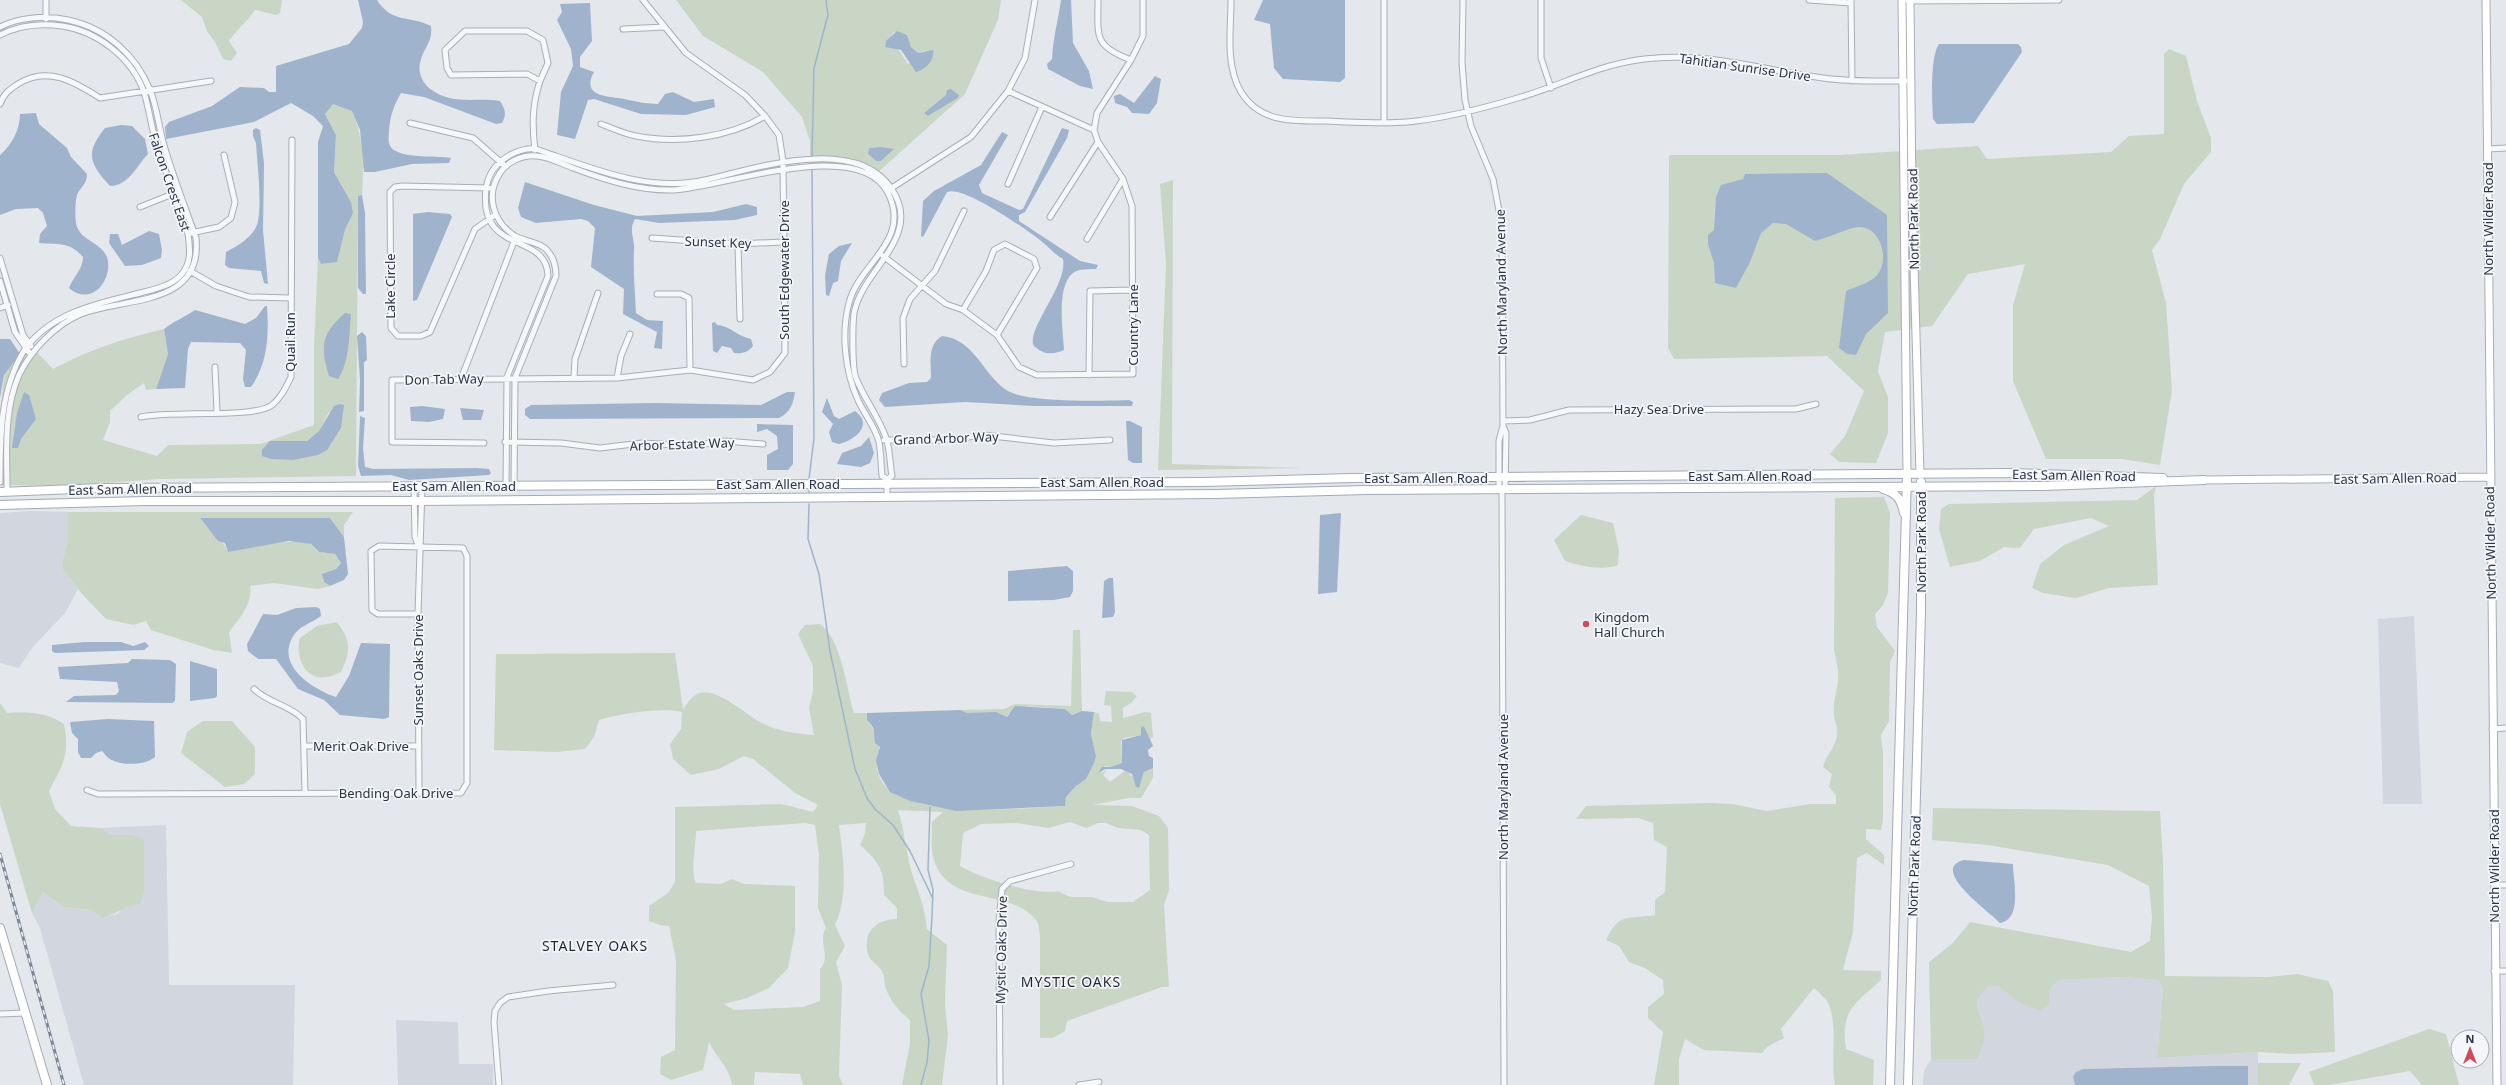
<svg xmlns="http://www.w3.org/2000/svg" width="2506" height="1085" viewBox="0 0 2506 1085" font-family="'Noto Sans',sans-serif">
	<rect width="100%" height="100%" fill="#e4e7ec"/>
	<!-- built -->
	<path fill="#d2d6de" d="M31,511L68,512V541L62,562L63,570L78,589L65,613L31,649L19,668L0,663V513Z
		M2414,616L2422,804H2383L2378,619Z
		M166,825L169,985H295L293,1085H84L40,928L32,913L43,892L63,907L90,910L103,918L117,914L127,905L139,904L133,835H110L101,828Z
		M2122,977L2159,980L2163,988L2157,1058L2258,1052V1085H2248V1066H2211L2083,1069L2073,1077L2075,1085H1923L1924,1071L1931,1059H1977L1984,1029L1976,1011L1977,1003L1980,994L1987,986H1999L2039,1011L2049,1005V991L2058,980Z
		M396,1020L458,1022L459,1064H493V1085H398Z"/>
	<!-- green -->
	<path fill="#c9d6c5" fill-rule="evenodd" d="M181,0H282L280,13L276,15L255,10C247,22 237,29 229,41L237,53L231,61L223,59L215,42L207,31L202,17Z
		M676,0H1001L998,20L965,94L876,174L846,164H810V141L802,117L763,72L703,36ZM894,32L907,35L911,47L918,53L928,50L908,64L890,37ZM946,95L958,98L928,116L924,113ZM882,147L889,148L881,161H876L868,154L869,148Z
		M2169,49L2186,56L2197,101L2211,138V152L2184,184L2160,239L2152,250L2166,303L2172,390L2160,465L2122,459H2046L2013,381V305L2025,264L1968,274L1932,326L1885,332L1878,371L1888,397V433L1876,463L1839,462L1830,454L1845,436L1864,391L1827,356L1674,359L1668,348L1669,155H1840L1978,146L1987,159L2111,152L2129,136L2164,134V54Z
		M333,103L352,111C364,138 364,166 362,195L358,196L356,476L160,479L59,486L2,485C0,465 0,390 5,374C12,362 21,354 34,349L53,369C91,349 122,339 164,329L168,354L156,389L146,390L144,383L127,395L110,411V422L103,440L157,456L168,445L260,444L314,425V346L318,258L321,264L337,261L345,230L349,223L351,202L334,172L336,135L325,114ZM329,412L341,428L333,438L331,445L280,459H271L291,441H307L319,431Z
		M1173,180L1172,464L1303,468L1158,470L1166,264L1160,184Z
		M2156,486L2154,496L2158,585L2109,588L2076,598L2043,593L2032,588L2040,564L2064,545L2109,526L2091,518L2034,529L2020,548L2004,547L1980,561L1950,567L1939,529L1941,509L1949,504L2137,500Z
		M1884,497L1890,513L1888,593L1883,605L1875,614L1877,627L1895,651L1890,662L1889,721L1881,735L1883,753V820L1881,830L1866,829V839L1884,855V865L1867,853L1857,858L1853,932L1843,970L1881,971V980C1855,1004 1840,1010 1846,1049L1874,1060L1873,1085H1835C1830,1061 1839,1022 1827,1001C1824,997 1818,992 1814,988L1781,1029L1784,1038L1767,1047L1762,1053L1704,1050L1685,1039L1679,1059V1085H1654L1663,1032L1648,1018V1007L1664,994L1663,980L1645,968L1629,962L1619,946L1606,940C1620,911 1628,920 1655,915V900L1665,892L1667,847L1654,840L1653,823L1638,818L1576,819L1586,806L1711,803L1732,804L1767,811L1809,804H1836V795L1829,787L1832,774L1823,767C1826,755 1837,746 1837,733C1838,727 1834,721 1834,715C1833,705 1835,697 1837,688C1840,676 1837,662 1834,651L1835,498Z
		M68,512H353L344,525V537L330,518H200C209,533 223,538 228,552C244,548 297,537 310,544C314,546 316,551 319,552C325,554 329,552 335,554L341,563L324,582L330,586L318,589L273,583L250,586C253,604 239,619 229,632L232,653L213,650L151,630L146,621L133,625L106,619L83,595L63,570L62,562L68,541Z
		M1581,515L1613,523L1619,550L1618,565C1605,571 1579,566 1565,561L1554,540Z
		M337,622C351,641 351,651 341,672C336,674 331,677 326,677C304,681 295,655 300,638L317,626Z
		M820,624C842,640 846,687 854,713H867C868,723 878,735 879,746C880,756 875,763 878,773C893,823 1023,808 1065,806L1066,797L1075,787L1086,779L1096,756L1091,734L1094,712L1099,714L1100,721L1112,722L1111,706L1104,705L1106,691L1132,692L1137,696L1131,703L1123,708V718L1145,712L1151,713L1153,737L1150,739L1144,726L1141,727V735L1124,738L1121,742L1122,763L1111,767L1105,766L1100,774L1107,769L1103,775L1110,782L1126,770L1140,784L1144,772L1153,768V778L1141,798H1128L1093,805L1132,806L1159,816L1168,828L1169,890L1164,905L1169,987H1162L1067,1021L1065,1031L1053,1038H1040V935C1039,930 1039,923 1036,920C1011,888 951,907 935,863C930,851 932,835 932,822L943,812L898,810C904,829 906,850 911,870C918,892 925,906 927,929L947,945L945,1004L948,1035L942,1085H902L910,1043V1020C899,1011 891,1002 886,989C884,983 885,976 882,971C878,965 870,961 868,954C862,932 877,919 897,919V908L884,895C884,869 879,862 860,845L865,834L866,823L839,825C843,856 849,896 835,925L845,946L836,962L842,985L839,1076L843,1085H803L800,1074L755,1072L754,1085H732C730,1068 716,1057 709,1042L703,1070L671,1080L660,1074L661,1057L675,1050L676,960L669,926L660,925L649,921V906L668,893L675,882V807L781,804L813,812L818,805L795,793L753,759L744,756L719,769L691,775L673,759L670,744L681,729L682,712C663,707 618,714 599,720L594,737L585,749L557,752L494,750L496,654L675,653L683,709C688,703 692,695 700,693C716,687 746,714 760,722C776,731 796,734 814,735L809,708L813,691V666L798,634L805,625ZM1070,822L1086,828L1098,823H1106L1118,828L1141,830L1149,835L1150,890L1133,902H1107L1092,897H1070L1058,891C1036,896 980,878 960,866L963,833L981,824L1017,823L1048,828ZM805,823L815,825L819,855L818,908L826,928C817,942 832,957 820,969V1001L803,1007L734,1010L724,1004L747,998L769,988L788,968L795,933V886L744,884L732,879L721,884L696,883C690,872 696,846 696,831Z
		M1073,630H1080L1082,711L1072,715L1065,709L1027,706L1009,713L1007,717H1003L1001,714L967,713L960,710L1004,709L1015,704L1071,706Z
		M0,703L7,713C29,712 46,712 64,724C70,754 63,765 49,791L55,809L71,826L101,828L110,835H133L144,840V890L140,904C125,905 117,914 103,918L90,910L63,907L43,892L32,913L0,804Z
		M203,721H232L255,747V774L244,784L225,787L181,753L187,732Z
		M1933,808L2160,811L2163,861L2165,976L2268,977L2297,974L2328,981L2333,991L2335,1052L2293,1054L2258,1052L2157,1058L2163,989L2159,980L2122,977L2058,980L2049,991V1005L2039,1011L2019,1002L1999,986H1988C1968,1007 1980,1008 1984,1029C1986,1038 1981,1050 1977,1059H1931L1929,962L1953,943L1970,922L2131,952L2150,941L2152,917L2149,886L2108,865L1988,845L1932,840Z
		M2429,1029L2446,1034L2459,1085H2422L2410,1071L2329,1085H2314L2309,1072Z
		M2258,1063H2301L2289,1085H2258Z"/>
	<!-- water -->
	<path fill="#9fb4cc" d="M358,0H377C392,24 410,15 431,26C433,43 423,48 420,63C418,72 422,82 429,88C452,106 474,97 500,101C505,109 507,114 502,123L496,124L424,97L401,93C394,105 390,116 389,130C389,134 388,139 389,143C392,160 437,155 451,158L449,163L412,164L375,172H364L360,130L352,111L333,104L325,114L336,135L334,172L351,202L353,213L345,230L337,262L321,264L318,258V142L323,126L313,116L291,103L254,122L166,139L165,127L169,122L212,106L240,87L264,88L269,92H276V66L349,44L362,28L363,22Z
		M1061,0H1071L1073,43L1089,71L1093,89L1080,86L1048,69L1047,64L1052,59C1053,38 1058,21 1061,0Z
		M1263,0H1345V78L1340,82L1283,79L1274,68L1270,24L1254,20Z
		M590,3L592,41L580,57V67L594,72C582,94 602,96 618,98C631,100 644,104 658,104L665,94L673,92L694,102L714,99L715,107L686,115L641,114L594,99L588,100L575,139L557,135L561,92L573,66L571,49L557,20L562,12L560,4Z
		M897,31L907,35L911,47L918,53L933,50C935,61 925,70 916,72L901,50L885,47L886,41Z
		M1939,44H2018L2021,47L2022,52L1974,123L1937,124L1933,119C1932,102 1930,57 1939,44Z
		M1155,76L1161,79L1157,103L1149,114L1132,113L1127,107L1115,103L1114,96L1120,94L1134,103Z
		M951,89L959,95L958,98L928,116L924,113L946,95L947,90Z
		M36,113L39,124L67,148L71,157L87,174C87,185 80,187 77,195C75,203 75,215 76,223C79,242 105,242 108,261C111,284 89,306 69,288C73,277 83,269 83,257C69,241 59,245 39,243L40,234L47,226L43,213L38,208L16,209L0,215V155C12,145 20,129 20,114Z
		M121,125L132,126L145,139L148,154C137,165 129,186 110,186C89,163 85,153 105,128Z
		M256,128L260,130L264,163L263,230L268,284L264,283L261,271L229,268L225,265L226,252C237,246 248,240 255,229C264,216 257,161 256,143L253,136V130Z
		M1062,128L1069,130L1067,138L1025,212L1019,215V221L1080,261L1098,265L1096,269C1091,269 1085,269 1080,270C1054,275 1063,331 1064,350C1052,355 1044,355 1034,346C1025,330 1068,285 1063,259C1054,254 1048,246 1040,240C1024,228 963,185 947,192L923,237L921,236L923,201L934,191L981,165L1002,132L1008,135L979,185L982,193L1019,210L1023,209Z
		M882,147L894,149L881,161H876L868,154L869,148Z
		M1827,173L1887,215L1888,313L1866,334L1856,355L1847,354L1839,348L1846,291C1854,287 1867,284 1874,278C1891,265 1883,227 1859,227C1851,227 1825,239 1815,241L1786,224L1773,223L1761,233L1750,262L1736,288L1715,283L1714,263L1708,244V235L1714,230L1716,197L1721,185L1743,179L1745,174Z
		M525,182L594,205L637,216L713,212L746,204L757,207V215L735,220L659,223L635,219C628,231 635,238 634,250C633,271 635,291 636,313L647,320L663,321L662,349L654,348L657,332L623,314L624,289L591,267L595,228L588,221L581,219L536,223L521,217L518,208Z
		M362,195L365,213L366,294H363L358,288V196Z
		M428,212L450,214L452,217L417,300L413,301V214Z
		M149,231L159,234L162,250L161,258L142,265L125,266L109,243L110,234H118L122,245Z
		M852,243L841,261L838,281L833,283L829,296L826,295L825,275L829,254L839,246Z
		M265,306H267C269,334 268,363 251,387H245L243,379L246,350L240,343L191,342L188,349L185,388L156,389L168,354L164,329C174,321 185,317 195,310L245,324L256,318Z
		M345,313L351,314C349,335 350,361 338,379L329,376C320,346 321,334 345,313Z
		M715,322L717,325C731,326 738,337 751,339L753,346C748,352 743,354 734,353L731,348L722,346L717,353L713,351L712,323Z
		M362,332L366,336L367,360L364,362V411L359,412L360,380L357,336Z
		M942,336C975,339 983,376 1008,391C1028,403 1103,401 1129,400L1133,402L1132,406H1035L965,402L885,407L879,400L882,393L909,383L927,382L931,378C931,363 927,345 942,336Z
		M0,339H10L20,354L4,375L0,398Z
		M24,392L29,395L36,419L21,439L18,448H12L17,413Z
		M787,392H795C793,404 791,412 779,418L530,419L525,415V409L531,405L655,403L761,405Z
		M827,398L834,416L839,419L855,411C874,425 855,440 839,444L832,442L829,432L833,424L822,412Z
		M340,404L344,405L341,428L327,450L318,455L293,460L271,459L262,456V450L270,441H307L319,431L334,406Z
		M422,406L445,409L443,419L429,422L411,421L410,407Z
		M460,408L484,410L481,420H463Z
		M360,416L365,418L363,448L365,467L373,469L476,468L489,469L491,473L489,475L409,480L391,475L361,476L358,466Z
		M1126,421H1130L1142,427V463H1133L1128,460Z
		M757,424L793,425V464L788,470H767V455L778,449L777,436L767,429L757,432Z
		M869,437L874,453L870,463L861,467L837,464L842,453L861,446Z
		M1341,513L1337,592L1318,594L1320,515Z
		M200,518H330L344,537L348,574L344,580L330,586L324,582L322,574L336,569L341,563L335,554L319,552L311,544L289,541L228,552L225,543L218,541Z
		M1067,566L1073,571V591L1070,597L1054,600L1008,601V571Z
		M1109,578H1113L1115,612L1113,617L1102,618L1104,581Z
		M316,607L320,609L321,616C312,623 298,626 292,638C277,667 313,689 336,697L349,676L361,643L390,644L389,717L384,719L340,715L324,700L298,689L276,659H258L248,651L247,644L263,614L277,615L296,608Z
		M85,642H121L133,646L145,642L149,646L144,650L55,653L52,651V645Z
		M132,659L170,660L176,664L175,701L172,703L66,702L74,696L116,695L119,691L117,682L60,679L58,667L128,663Z
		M190,661L217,669V696L215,698L190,701Z
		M1015,706L1065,709L1072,715L1082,711L1094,712L1091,734L1096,756L1094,763L1086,779L1075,787L1066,797L1065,806L956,811L910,801L890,792L879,774L876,760L880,747L875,743C873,731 877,730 867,720V713L960,710L967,713L996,712L1007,717Z
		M108,719L154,721L155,757C146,765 123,766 112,760C108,759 105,754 102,751L96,753L91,758H81L78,752V739L72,733L70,722Z
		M1144,726L1153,746L1148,750L1149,756L1153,758V768L1144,772L1139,788L1136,787L1132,774L1121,769H1105L1098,773L1102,767H1111L1122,763V740L1141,735V727Z
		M1964,860L2013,864C2013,881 2023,919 2000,923C1990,912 1928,869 1964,860Z
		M2211,1066H2248V1085H2075L2073,1077L2076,1072L2083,1069Z"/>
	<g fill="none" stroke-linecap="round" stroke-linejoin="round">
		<!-- stream -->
		<path stroke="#9fb4cc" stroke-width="1.5" d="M812,157L814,68L828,15L826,0
			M809,479L814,438L812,170
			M809,494V489
			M809,504L808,539L819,574L830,651L855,769L867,798L875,809L893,825L910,851L933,899
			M921,1085L927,1062L929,1041L921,994L929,966L932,916L933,890L928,870L930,807"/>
		<!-- street casing -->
		<g stroke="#a9aeb7" stroke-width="7">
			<path id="street" d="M1098,0C1098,36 1093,46 1131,60
				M1231,0C1231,30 1225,65 1241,92C1260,123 1293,121 1325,121C1352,122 1380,124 1407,122C1441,119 1488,107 1521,97C1568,83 1605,61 1656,58C1711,53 1768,71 1823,78C1850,82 1877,81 1905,81
				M1384,0V122
				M1463,0L1462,63L1465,100L1471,126L1493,179L1502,226L1503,426L1499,441V490
				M1541,0V58L1551,88
				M1809,0L1851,3
				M1851,0L1852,81
				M1908,1L2059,0
				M46,19V0
				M0,27C20,17 46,15 68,20C106,28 136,55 150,90C158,109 159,132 166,152C175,181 186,210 196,238C203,307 125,297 81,314C55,325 31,350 19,375C3,412 7,453 7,492
				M623,29L665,27
				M465,31H527L543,40L548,63L540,81L527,74L451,75L447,68L445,50Z
				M0,35C19,25 41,23 62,26C97,31 132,58 144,92C149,108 151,126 156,142C166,173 176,204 188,234C190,248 192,263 181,275C171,286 155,289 140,293C99,303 52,312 25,349C0,389 0,435 0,482
				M1008,91L1094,130
				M0,104C4,93 9,90 18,84C47,65 75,82 100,98L211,81
				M410,123L473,138L505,166
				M601,124C612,128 624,134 636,136C677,144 729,138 765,116
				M2488,149L2506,148
				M535,150C532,126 532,105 540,81
				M1008,184L1042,107
				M489,188L402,186L395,187L390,192L391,328L398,336H421L430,332L475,229L495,215
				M890,189L971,137L1008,91L1025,58L1035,0
				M140,207L175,193
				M1050,217L1098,142
				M191,233L219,227L231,218L235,202L224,155
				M652,238L738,244L784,242
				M1087,239L1123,179
				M738,244L740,319
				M883,256L946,304L963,310L997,335L1019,367L1037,375L1133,374L1132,206L1123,179L1098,142L1094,130L1097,113L1131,60L1143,36V0
				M0,258L23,335L31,346
				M190,271L216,286L249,297L290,298
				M0,281L15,332L31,355
				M657,294H681L689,298L690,370
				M0,308L8,305
				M963,310L986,271L994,250L1005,244L1034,259L1037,268L997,335
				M904,364L903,318L910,299L935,271L964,211
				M215,367L217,412
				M1089,375L1090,291L1133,290
				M574,378L575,359L598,293
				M617,378L621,356L630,334
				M461,379L515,239
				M141,417C170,410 254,419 272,405C281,398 286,387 291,377L292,140
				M1503,421L1530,420L1569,410L1796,409L1816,404
				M1503,426L1506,433L1505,490
				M884,440H945L984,435L1054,443L1110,440
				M505,442L561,443L600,448L642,443L692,446L724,441L763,444
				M484,443L392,442V380L617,378L690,370L753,380L770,372L785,353L783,161L779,135L765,116L745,95L686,53L643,0
				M506,486L507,377L548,276C547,231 478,256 486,189C488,173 496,163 510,155C518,151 530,147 539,150C591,168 649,193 705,180C756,168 855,135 891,188C924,235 865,268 855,309C852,318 852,370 856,378C864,399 881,420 887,441C890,452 890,465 892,476L887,479
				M514,486L515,378L556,276C556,266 554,257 546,249C539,242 524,241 515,236C493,222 485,195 500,173C507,162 523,154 537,156C549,157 562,164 573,168C605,180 639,191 673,190C722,188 859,135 888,193C912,241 859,263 849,303C841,333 845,372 858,400C864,414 875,426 879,442C881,453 881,465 882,476L887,479V496
				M414,487L415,537L419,547
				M1502,490L1504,1085
				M254,689C268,703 290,705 303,719L305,793
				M2492,729L2506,728
				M305,746H418
				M87,790L98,794L461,793L467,783V556L463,548L379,546L371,551L372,610L378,614H418
				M419,793L418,614L422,487
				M2494,885H2506
				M2494,971H2506
				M0,1014L25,1013
				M499,1085L494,1022L495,1011L500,1003L508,997L548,991L613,985
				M1000,1085L999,922L1002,889L1010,881L1071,864
				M1079,1085L1099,1082"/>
		</g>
		<!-- secondary casing -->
		<g stroke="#a9aeb7" stroke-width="9">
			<path id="secondary" d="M1902,0L1907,475
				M1910,0L1912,196L1920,474
				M2486,0L2497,1085
				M2204,480L2489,477"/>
		</g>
		<!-- primary casing -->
		<g stroke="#a3abb8" stroke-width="10">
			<path id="primary" d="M1883,489C1897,493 1901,499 1904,513
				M0,492L102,488L1203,482L1351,478L2012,473L2163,478
				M0,505L144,501H414L1217,494L1367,490L2044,486L2204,480
				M0,928L47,1085
				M1890,1085L1907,475
				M1908,1085L1921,612V482"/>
		</g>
		<!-- street -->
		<use href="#street" stroke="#f7f8fa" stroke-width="5"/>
		<!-- secondary -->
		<use href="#secondary" stroke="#fff" stroke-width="7"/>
		<!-- primary -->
		<use href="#primary" stroke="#fff" stroke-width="8"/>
		<!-- rail casing -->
		<g stroke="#7d8696" stroke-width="3">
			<path id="rail" d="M0,854L64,1085"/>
		</g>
		<!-- rail -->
		<use href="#rail" stroke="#f4f6f9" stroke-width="1.5" stroke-dasharray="4.5" stroke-linecap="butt"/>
	</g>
	<!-- markers -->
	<circle fill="#d1495b" stroke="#f4f6f9" stroke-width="1.5" cx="1586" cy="624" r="4"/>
	<g text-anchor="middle" stroke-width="3.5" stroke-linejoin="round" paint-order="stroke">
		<!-- street labels -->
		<g font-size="13" fill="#2b3445" stroke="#f4f6f9">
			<text transform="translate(1745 67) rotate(8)" y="5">Tahitian Sunrise Drive</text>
			<text transform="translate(170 182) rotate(71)" y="5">Falcon Crest East</text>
			<text transform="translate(1913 219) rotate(-91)" y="5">North Park Road</text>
			<text transform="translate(2488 219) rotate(-90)" y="5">North Wilder Road</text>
			<text transform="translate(718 242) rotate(2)" y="5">Sunset Key</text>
			<text transform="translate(784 270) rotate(-90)" y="5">South Edgewater Drive</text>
			<text transform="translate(1501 282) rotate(-91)" y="5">North Maryland Avenue</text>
			<text transform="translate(390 286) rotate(-90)" y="5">Lake Circle</text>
			<text transform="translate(1133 325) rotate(-90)" y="5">Country Lane</text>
			<text transform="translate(290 342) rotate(-90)" y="5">Quail Run</text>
			<text transform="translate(444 379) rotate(-1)" y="5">Don Tab Way</text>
			<text x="1659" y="414">Hazy Sea Drive</text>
			<text transform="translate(946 438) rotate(-2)" y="5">Grand Arbor Way</text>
			<text transform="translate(682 444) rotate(-2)" y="5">Arbor Estate Way</text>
			<text transform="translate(2074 475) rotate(1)" y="5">East Sam Allen Road</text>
			<text x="1750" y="481">East Sam Allen Road</text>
			<text x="1426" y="483">East Sam Allen Road</text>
			<text transform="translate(2395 478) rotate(-1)" y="5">East Sam Allen Road</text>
			<text x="1102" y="487">East Sam Allen Road</text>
			<text x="778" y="489">East Sam Allen Road</text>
			<text x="454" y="491">East Sam Allen Road</text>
			<text transform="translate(130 489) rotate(-1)" y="5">East Sam Allen Road</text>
			<text transform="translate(1921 542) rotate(-90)" y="5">North Park Road</text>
			<text transform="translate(2490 543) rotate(-91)" y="5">North Wilder Road</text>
			<text transform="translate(418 670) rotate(-90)" y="5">Sunset Oaks Drive</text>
			<text x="361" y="751">Merit Oak Drive</text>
			<text transform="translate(1503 787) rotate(-90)" y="5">North Maryland Avenue</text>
			<text x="396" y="798">Bending Oak Drive</text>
			<text transform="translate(1914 866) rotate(-88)" y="5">North Park Road</text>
			<text transform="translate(2494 866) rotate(-90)" y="5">North Wilder Road</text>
			<text transform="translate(1001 950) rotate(-89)" y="5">Mystic Oaks Drive</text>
		</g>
		<!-- poi labels -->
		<g font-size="13" fill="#2b3445" stroke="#f4f6f9" text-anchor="start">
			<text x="1594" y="622">Kingdom<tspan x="1594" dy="15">Hall Church</tspan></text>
		</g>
		<!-- neighbourhood labels -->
		<g font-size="14" letter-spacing="1" fill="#1d2536" stroke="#f4f6f9">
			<text x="595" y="951">STALVEY OAKS</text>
			<text x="1071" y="987">MYSTIC OAKS</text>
		</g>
	</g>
	<!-- north arrow -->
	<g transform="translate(2470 1049)"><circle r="19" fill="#f4f6f9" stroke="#a4a8b1"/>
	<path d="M0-3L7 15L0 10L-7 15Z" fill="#d1495b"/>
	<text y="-6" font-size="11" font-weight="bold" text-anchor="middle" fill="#2b3445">N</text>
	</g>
</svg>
